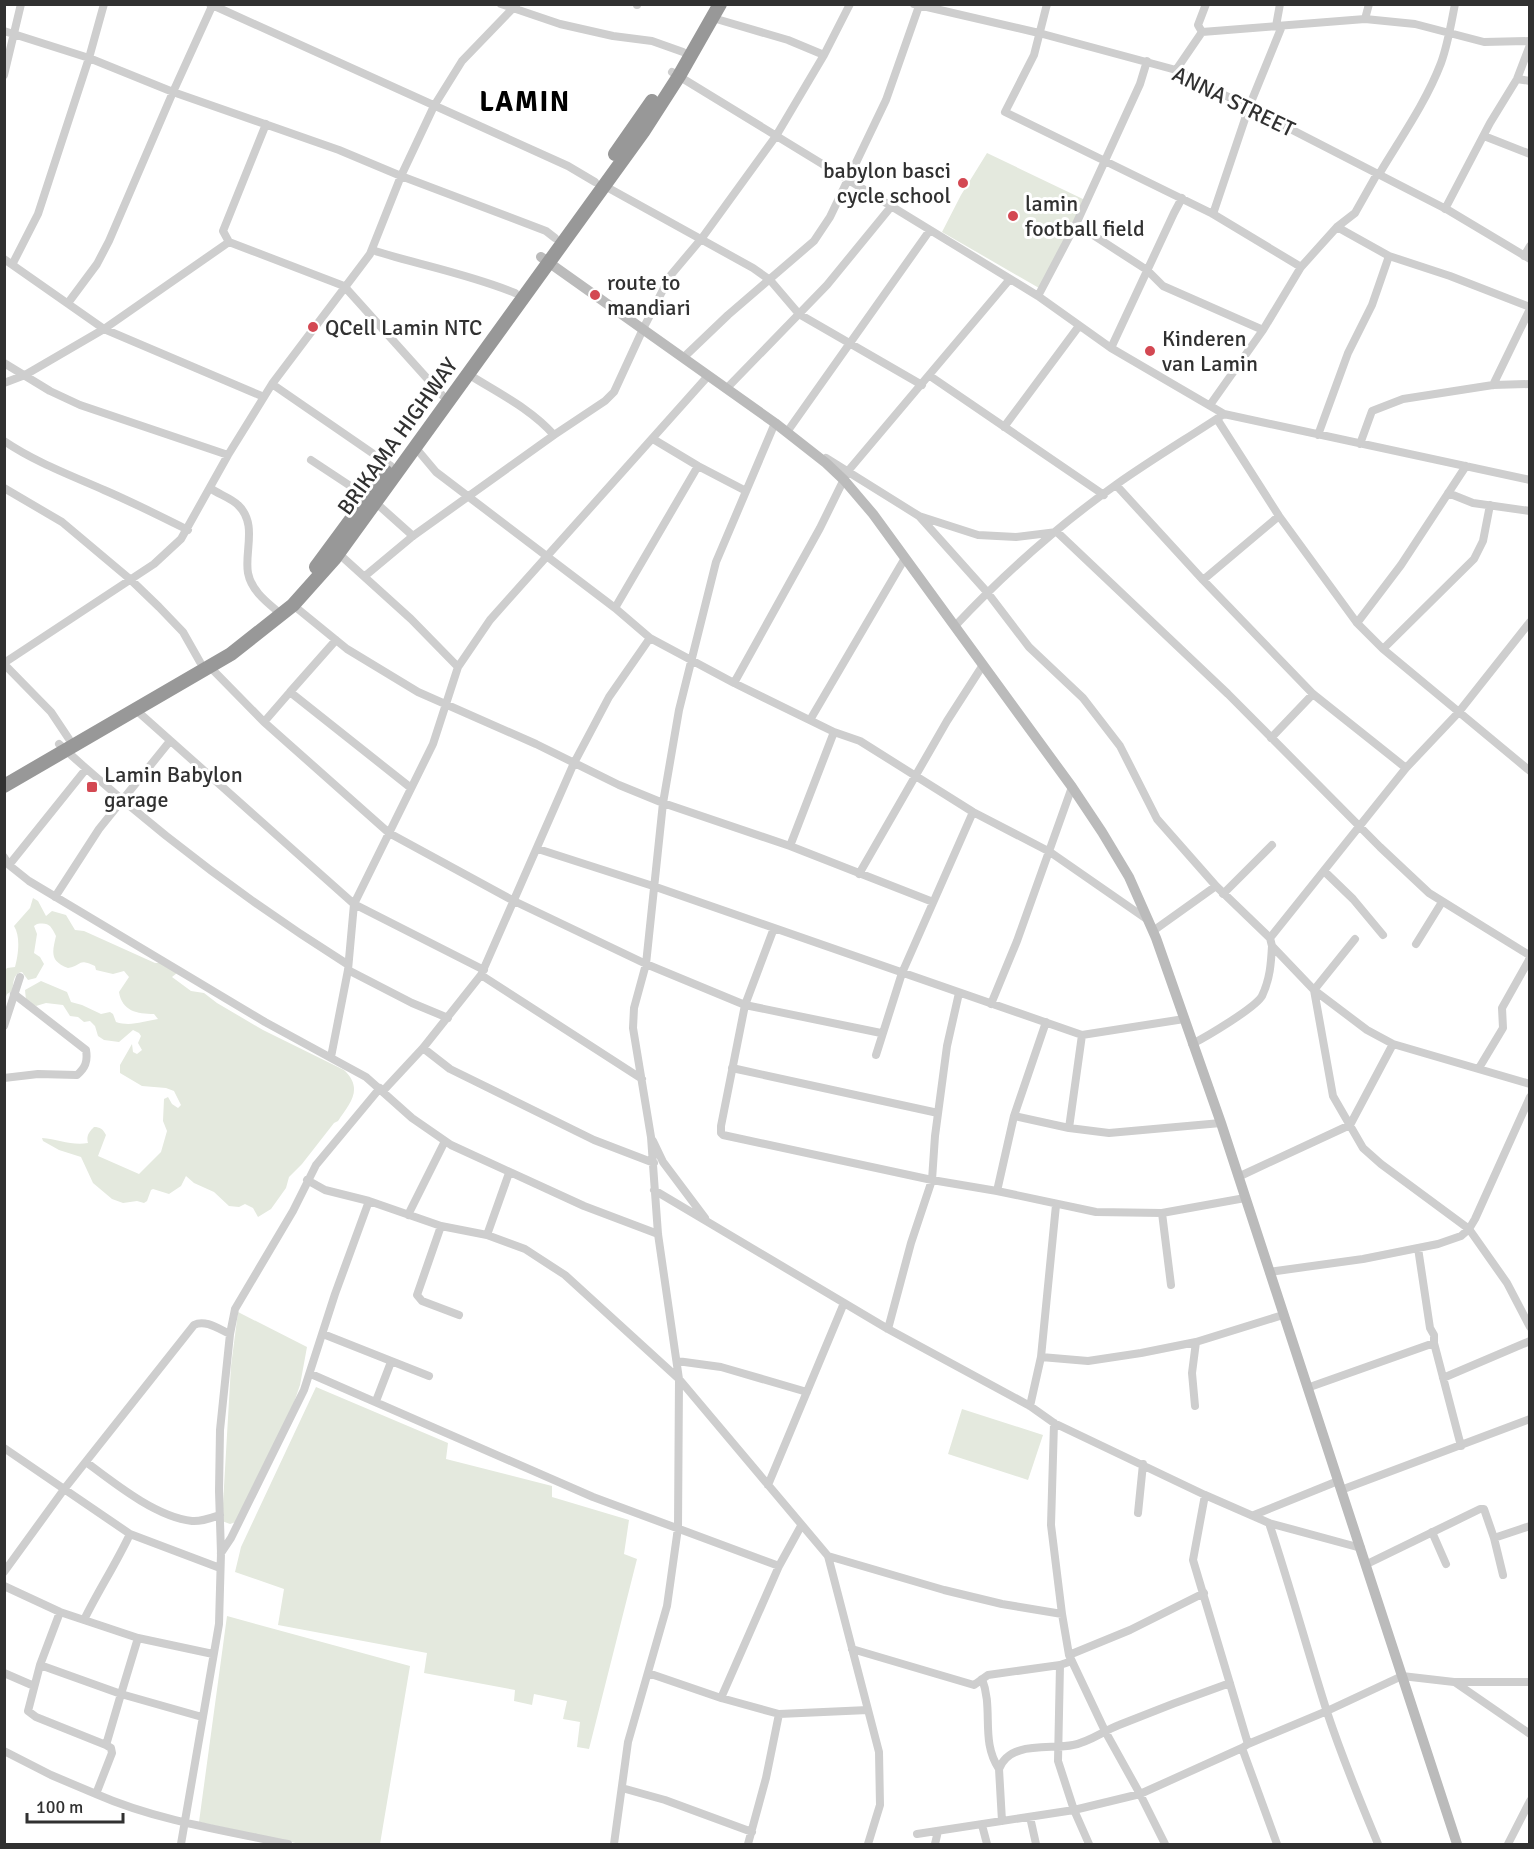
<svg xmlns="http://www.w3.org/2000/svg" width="1534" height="1849" viewBox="0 0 1534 1849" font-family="Signika,sans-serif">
	<rect width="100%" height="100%" fill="#fff"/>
	<!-- green -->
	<path fill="#e4e9de" d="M987,153L1085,200L1039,288L942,232L961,195Z
		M33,898L38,901L46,916L52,911L66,915L75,930L84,931L155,963H163L177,973L172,977L191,991L204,993L217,1003L263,1030L344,1070C364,1089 350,1103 338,1121L334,1123L302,1164L289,1177L286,1188L271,1209L258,1217L253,1208L245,1204L239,1207L229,1206L214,1192L194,1183L186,1176L181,1186L169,1194L153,1189L151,1190L147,1201L144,1203L137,1201L123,1203L112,1199L93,1183L81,1157L59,1150L43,1141L42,1138C58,1139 72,1146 88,1143C86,1136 89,1132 94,1127C100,1127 103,1129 106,1135L98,1156L139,1174L161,1152L167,1131L163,1121L164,1099L168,1097L172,1104L178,1108L181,1105L174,1091L166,1088L142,1086L120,1073V1065L132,1044L133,1052L137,1054L142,1050L138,1043L141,1036L139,1033L133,1030L119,1042L104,1040L98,1036L95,1026L90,1021L84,1022L78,1017L70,1016L63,1005L46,1003L36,1006L26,1000L25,990L41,981L67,992L71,1002L82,1005L101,1014L110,1012L113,1014L116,1022C131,1027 143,1021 158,1019L154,1014C137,1014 122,1011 119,992L129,977L124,971L113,974L96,970L95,966C77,958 84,965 68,968C50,961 52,953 56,936C51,926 49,922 37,924L34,926L37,934L34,953L40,957L44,964L36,978L28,980L22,972C12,974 14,984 12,991L7,994L5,999V971L7,968L15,967C18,956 21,937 14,926L30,908Z
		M238,1312L307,1347L300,1385L289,1417L236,1522L230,1524L222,1521L231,1366Z
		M316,1387L448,1443L446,1459L552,1486V1497L629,1520L624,1554L637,1559L589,1749L577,1747L580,1722L563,1719L567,1701L534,1694L532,1705L514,1701L515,1690L424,1673L427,1653L278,1625L284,1589L235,1572L241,1547Z
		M962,1409L1043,1435L1028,1480L948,1454Z
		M227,1616L410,1666L380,1844H300L199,1822Z"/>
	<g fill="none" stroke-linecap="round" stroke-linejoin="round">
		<!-- street -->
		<path stroke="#cecece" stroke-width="8" d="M210,4L568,166L595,182
			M501,4L560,24L613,36L652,41L683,52
			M914,4L1039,33L1176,70L1448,210L1530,259
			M1047,4L1034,55L1005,112L1213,214L1301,267
			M637,5V4
			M713,18L788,40L824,55
			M1365,19L1369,4
			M1276,26L1280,4
			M4,31L89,58L173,92L339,150L401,176L546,231L555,238
			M1202,32L1198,25L1206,4
			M1176,70L1202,32L1365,19L1415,24L1484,42L1530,41
			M672,72L1038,296L1111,348L1224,414L1530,480
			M4,75L21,4
			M1517,79L1530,81
			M266,124L223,231L229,242L344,286L442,395
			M1484,136L1530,154
			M603,185L753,268L770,280L799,314L922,385
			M1445,209L1490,123L1517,79L1530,45
			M1213,214L1249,107L1282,26
			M1076,224L1147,270L1163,286L1263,330
			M1337,227L1389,256L1450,276L1530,307
			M372,250C419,265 469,274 515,293
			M1524,256L1530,246
			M4,259L104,329L264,397
			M13,263L38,214L89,58L104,4
			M1038,296L1076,224L1140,84L1147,61
			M68,303L97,264L109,241L173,92L213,4
			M1111,348L1174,213L1182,198
			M683,358L728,315L814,241L830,217L886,100L919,6
			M4,363L50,391L80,405L228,455
			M468,374C498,393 530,408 554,435
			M930,376L1104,495
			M4,383L25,375L104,329L229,242
			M272,384L391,466
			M1493,385L1530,309
			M726,389L827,285L890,208
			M1210,405L1263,330L1301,267L1337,227L1355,213L1377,174L1381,171C1402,136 1426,102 1441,63C1448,44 1451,24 1455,4
			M1217,419L1279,516L1357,623L1383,649L1530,771
			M1004,427L1079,326
			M787,432L930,230
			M1318,435L1348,353L1372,305L1389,256
			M653,439L698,466L746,491
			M4,441C35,462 70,475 104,490C132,502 160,516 188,530
			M1360,444L1372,411L1403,399L1493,385L1530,384
			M415,447L436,472L615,608L650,638L734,683L834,732L860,741L973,812L1050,852L1148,920
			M826,458L919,516L987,592L1029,647L1083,698L1120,746L1157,819L1216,886L1270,938L1272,946L1314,990L1367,1030L1393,1044L1530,1084
			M311,460L367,497
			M1116,485L1203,580L1313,694L1406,768
			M4,488L62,522L131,580L159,607L183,632L200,662
			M210,488C218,494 231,498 238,505C258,524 244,552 248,573C251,589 264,600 276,610
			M1448,493L1473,503L1530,511
			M375,502L413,536
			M919,516L978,535L1016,537L1057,532L1228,694L1380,847L1429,893L1529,955V960L1502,1008L1503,1028L1479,1068
			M338,553L411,619L458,667
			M365,576L413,536L554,435L605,401L614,392L643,329L670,276L702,238L776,136L824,55L850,4
			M1203,580L1279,516
			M293,605L347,649L418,692L536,744L619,785L663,803L790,846L933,902
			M615,608L698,466
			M1357,623L1401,565L1466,466
			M955,626C1004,574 1059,525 1117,484C1151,460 1186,439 1221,416
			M336,640L290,692L411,788
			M1383,649L1474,559L1483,541L1490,505
			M4,663L154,564L181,539L228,455L272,384L370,254L401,176L434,106L462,61L517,4
			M4,664L51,712L69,739
			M210,667L264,722L389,833L514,901L646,964L745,1005L881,1033
			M734,683L820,528L848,471L1010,279
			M136,710L354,904L484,970
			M810,720L905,558
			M264,722L290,692
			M1271,738L1313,694
			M59,744C148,826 245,900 347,964
			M790,846L834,732
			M538,849L653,886L1082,1035L1184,1019
			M4,857L9,865L29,881L265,1022L366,1077L412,1118L451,1145L584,1206L658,1234
			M9,865L86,769
			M1324,871L1353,899L1383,935
			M859,874L947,721L983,665
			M1223,894L1272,845
			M55,897L99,829L170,741
			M774,928L745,1005L721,1126V1133L723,1135L932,1180L997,1191L1096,1212L1162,1213L1245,1198
			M1153,931L1216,886
			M1270,938L1406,768L1458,713L1530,622
			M1355,939L1314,990L1333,1096L1363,1148L1381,1164L1469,1229L1507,1283L1530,1327
			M1416,944L1442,902
			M348,970L412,1003L448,1018
			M481,975L642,1079
			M991,1004L1017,941L1072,787
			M4,1026L20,977
			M1192,1044C1206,1037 1255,1008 1262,996C1270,979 1271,964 1272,946
			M423,1048L450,1069L594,1140L654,1163
			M876,1055L902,973L973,812
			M331,1057L348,970L354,904L433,744L458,667L490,620L708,376
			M732,1068L938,1113
			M4,1078L38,1074L77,1075C85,1068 88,1062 86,1050L14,994
			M383,1091L423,1048L481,975L574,763L609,697L650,638
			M1014,1116L1069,1128L1109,1133L1221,1123
			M1069,1128L1082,1035
			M653,1141L663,1162L705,1218
			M1238,1177L1350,1125L1393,1044
			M307,1180L325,1190L369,1201L441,1226L487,1235L525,1249L565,1275L679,1379L828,1556L879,1752L880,1805L868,1844
			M654,1190L888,1329L1030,1406L1054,1423L1205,1495L1269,1523L1361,1548
			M997,1191L1014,1116L1046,1022
			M1162,1213L1171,1285
			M408,1215L445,1141
			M441,1226L417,1295L422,1301L459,1315
			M487,1235L509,1173
			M1418,1248L1430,1328L1434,1335V1343L1461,1446
			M1269,1272L1363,1259L1438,1244L1461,1236L1469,1229L1475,1219L1530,1097
			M888,1329L911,1243L932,1180L935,1136L947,1046L959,993
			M323,1334L429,1376
			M1041,1357L1088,1361L1141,1353L1196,1342L1283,1315
			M677,1361L721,1367L807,1392
			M311,1374L593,1497L779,1566
			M1443,1378L1530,1341
			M1307,1388L1434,1343
			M376,1401L391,1362
			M1030,1406L1041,1357L1056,1205
			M1195,1406L1192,1373L1196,1342
			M1054,1423L1051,1525L1062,1614L1069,1655L1105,1731L1140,1794L1165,1844
			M4,1448L130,1534L220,1568
			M86,1462C114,1483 156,1517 192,1521C201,1522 211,1518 220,1515
			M768,1485L844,1303
			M1341,1490L1530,1419
			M1205,1495L1193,1560L1248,1744
			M1138,1513L1143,1464
			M1254,1515L1338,1481
			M1269,1523C1290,1586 1307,1649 1327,1712C1342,1757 1360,1801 1378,1844
			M1432,1532L1446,1564
			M1494,1538L1530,1526
			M221,1553L231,1538L304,1390L335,1294L369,1201
			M828,1556L944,1590L1002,1604L1062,1614
			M1367,1564L1480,1509H1484L1494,1538L1503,1575
			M4,1572L65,1488L194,1325C205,1319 219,1329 230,1334
			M4,1586L60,1612L138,1638L121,1694L202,1717
			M60,1612L40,1665L28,1711L36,1717L106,1745
			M84,1620C98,1591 116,1564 130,1534
			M138,1638L213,1654
			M852,1649L974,1685L988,1675L1060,1665L1072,1661
			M1069,1655L1130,1630L1204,1593
			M40,1665L121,1694L106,1745L111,1748L112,1753L96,1794C155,1820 225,1831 288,1844
			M1060,1665L1058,1761L1074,1810L1089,1844
			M4,1673L34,1686
			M648,1673L721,1698L779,1714L868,1710
			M982,1679C994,1709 980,1741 999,1769
			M1456,1683L1530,1734
			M721,1698L779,1566L801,1526
			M1242,1748L1277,1844
			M4,1751L51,1775L96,1794
			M622,1788L665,1800L752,1832
			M1030,1817L1036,1844
			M1002,1821L999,1769C1010,1740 1051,1750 1073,1745C1090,1742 1103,1731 1119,1725C1156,1710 1193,1696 1230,1683
			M982,1825L987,1844
			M917,1834L1074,1810L1140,1794L1242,1748L1248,1744L1327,1711L1402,1676L1454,1682H1530
			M181,1844L219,1624L221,1553L219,1491L220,1430L230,1334L235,1309L293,1211L316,1165L380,1088
			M614,1844L628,1742L667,1606L678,1528L679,1379L658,1234L651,1137L633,1028L634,1008L646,964L663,803L679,710L716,562L775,423
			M748,1844L766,1778L779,1714
			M935,1844L938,1831
			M1508,1844L1530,1801"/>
		<!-- secondary -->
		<path stroke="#bbb" stroke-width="10" d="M541,257L775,423L826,463L844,480L873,514L1072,787L1102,832L1129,877L1156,938L1221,1123L1457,1844"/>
		<!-- highway -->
		<path stroke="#989898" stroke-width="14" d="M615,154L652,101
			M316,567L386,472
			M4,786L231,654L293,605L335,558L643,132L679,76L720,4"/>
	</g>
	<!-- markers -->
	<g fill="#d34852" stroke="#fff" stroke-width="2">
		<circle cx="963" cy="183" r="6"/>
		<circle cx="1013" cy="216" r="6"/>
		<circle cx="595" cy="295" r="6"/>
		<circle cx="313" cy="327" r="6"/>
		<circle cx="1150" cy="351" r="6"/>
		<rect x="86" y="781" width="12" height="12" rx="3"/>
	</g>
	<g text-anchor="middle" stroke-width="6" stroke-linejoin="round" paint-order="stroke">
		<!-- street labels -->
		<g font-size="22" fill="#313131" stroke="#fff">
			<text transform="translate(1234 101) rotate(26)" y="8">ANNA STREET</text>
			<text transform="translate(397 436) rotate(-54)" y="8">BRIKAMA HIGHWAY</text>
		</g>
		<!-- poi labels -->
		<g font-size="22" fill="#313131" stroke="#fff" text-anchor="start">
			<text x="951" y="178" text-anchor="end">babylon basci<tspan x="951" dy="25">cycle school</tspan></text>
			<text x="1025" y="211">lamin<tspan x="1025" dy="25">football field</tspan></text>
			<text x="607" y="290">route to<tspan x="607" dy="25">mandiari</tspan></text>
			<text x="325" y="335">QCell Lamin NTC</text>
			<text x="1162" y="346">Kinderen<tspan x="1162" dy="25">van Lamin</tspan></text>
			<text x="104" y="782">Lamin Babylon<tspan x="104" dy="25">garage</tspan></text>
		</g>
		<!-- district labels -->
		<g font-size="28" font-weight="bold" letter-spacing="1.5" fill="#000" stroke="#fff">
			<text x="525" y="111">LAMIN</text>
		</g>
	</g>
	<!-- border -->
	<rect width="1534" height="1849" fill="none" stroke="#313131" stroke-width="12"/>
	<!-- scale -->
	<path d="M27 1813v9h96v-9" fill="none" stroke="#313131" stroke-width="3"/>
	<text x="36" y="1813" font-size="18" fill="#313131" stroke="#ffffff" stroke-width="4.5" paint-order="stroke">100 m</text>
</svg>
